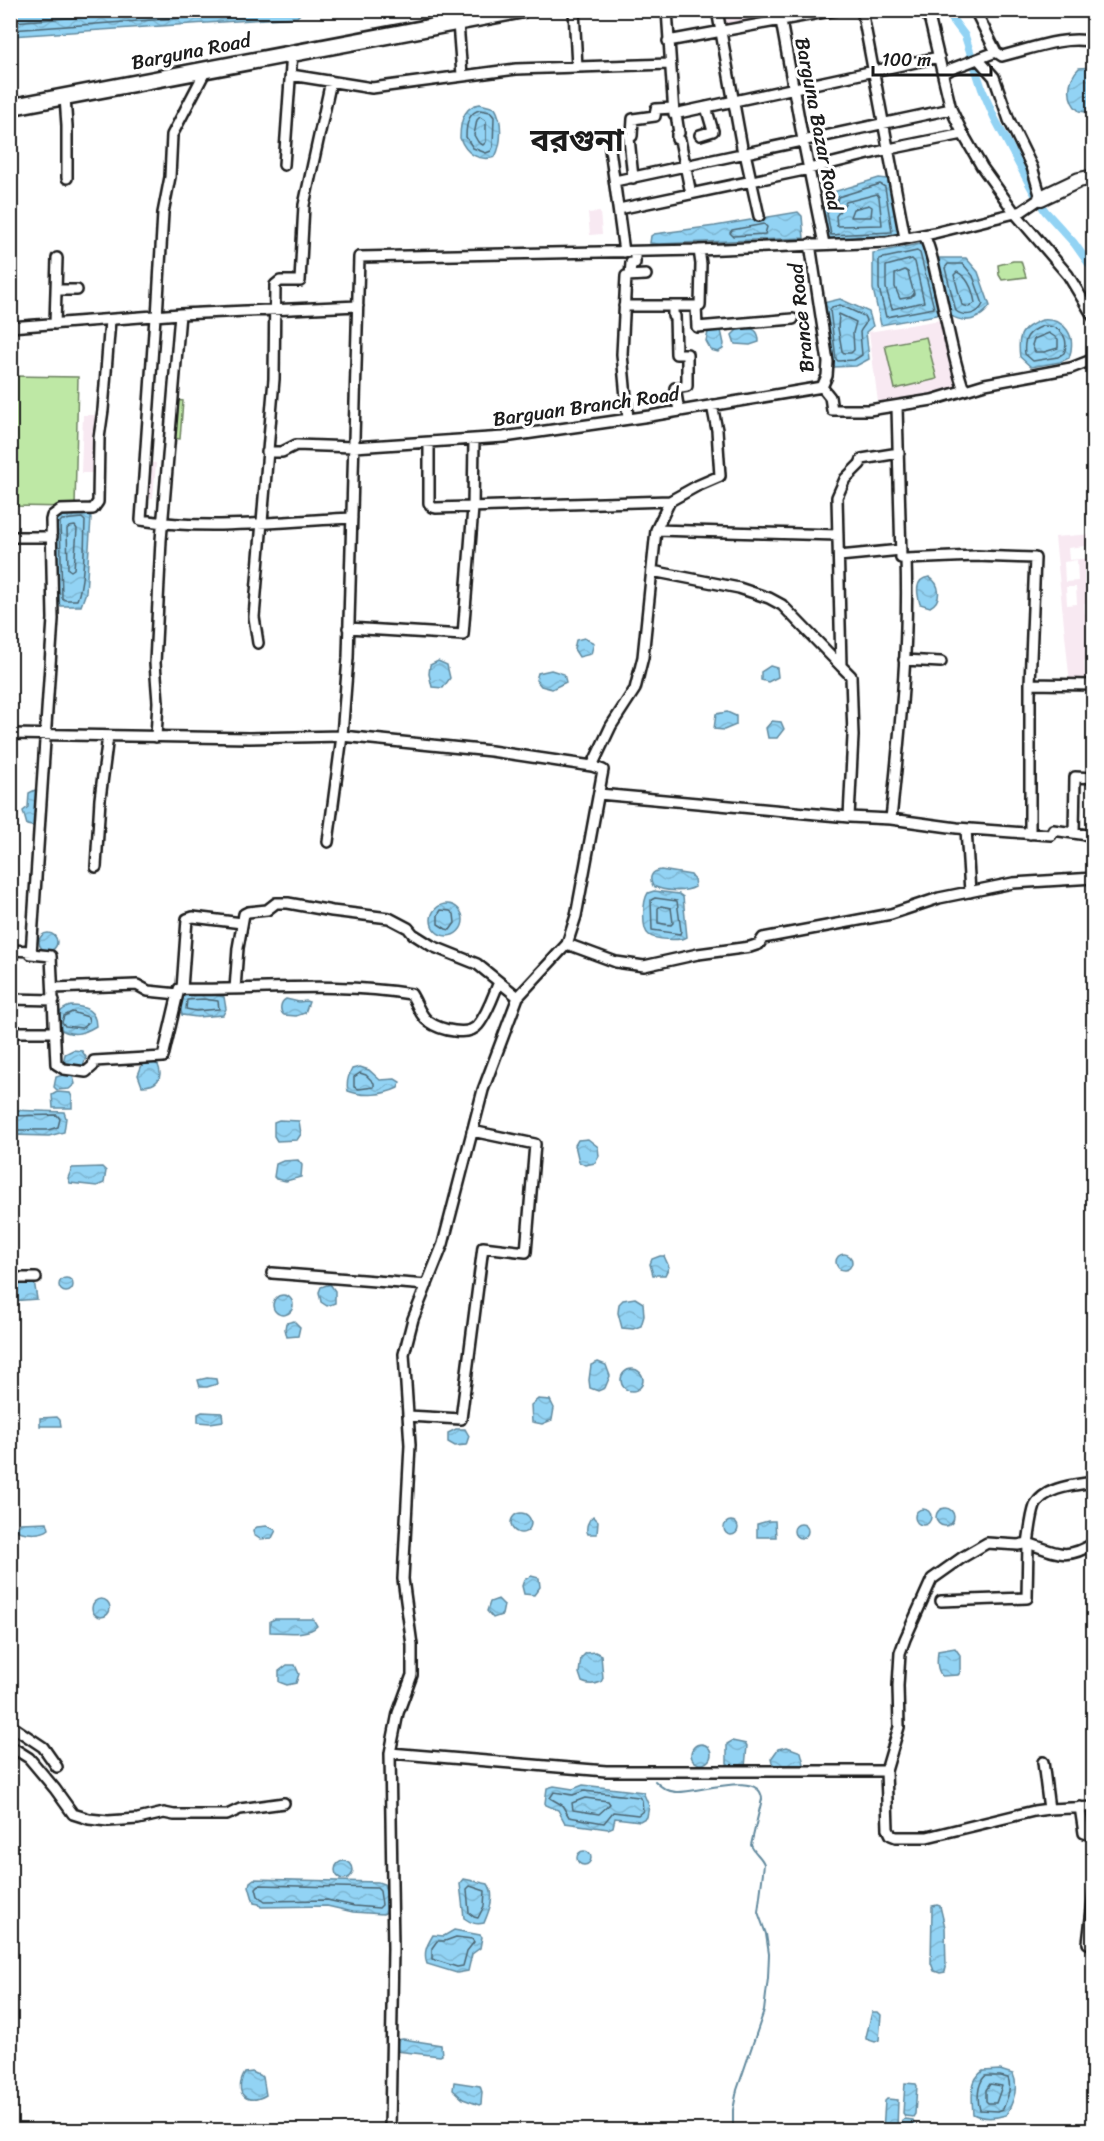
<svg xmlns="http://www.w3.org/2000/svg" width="1104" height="2141" viewBox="0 0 1104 2141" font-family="Sriracha,'Noto Sans Bengali',sans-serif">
	<defs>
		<pattern id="water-waves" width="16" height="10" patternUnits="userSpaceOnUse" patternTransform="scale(1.5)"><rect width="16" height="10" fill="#92d3f4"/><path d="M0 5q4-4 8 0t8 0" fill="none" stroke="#7db5d1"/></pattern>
	</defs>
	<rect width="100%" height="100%" fill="#fff"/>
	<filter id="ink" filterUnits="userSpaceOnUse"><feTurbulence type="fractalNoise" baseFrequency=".0167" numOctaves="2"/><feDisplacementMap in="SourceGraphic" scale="12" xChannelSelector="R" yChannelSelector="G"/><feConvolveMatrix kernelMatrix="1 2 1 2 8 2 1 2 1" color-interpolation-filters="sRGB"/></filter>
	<g filter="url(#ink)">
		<!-- built -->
		<path fill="#f8e9f2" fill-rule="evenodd" d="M717,11H779L780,20L721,32Z
			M600,212L602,234L590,235L588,213Z
			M940,320L957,390L879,410L869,332Z
			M83,415H95L93,473H81Z
			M145,462L156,463L153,498L142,497Z
			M1093,534V545L1068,548L1069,560L1093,558V602L1084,603L1085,614L1093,613V622L1088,623L1089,633H1093V660L1084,661L1085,674H1093V683L1070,684L1055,537ZM1077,560L1078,581L1065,582L1064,562ZM1066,587H1076L1077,604L1067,605Z"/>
		<!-- green -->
		<path fill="#bee8a5" stroke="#6d8260" stroke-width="1.5" d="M1013,261H1021L1026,277L1002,280L999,275L998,265Z
			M926,337L937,379L895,389L885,345Z
			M11,376L78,377L75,507L11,506Z
			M176,400L183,401L180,439L172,438Z"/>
		<!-- water -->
		<path fill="url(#water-waves)" stroke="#638a9e" stroke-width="1.5" d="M11,10H303V11L297,17L11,36Z
			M1093,67V113L1079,111C1066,100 1067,80 1079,68Z
			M480,104L495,108C503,121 502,144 495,157C479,162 466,154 460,138C460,123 463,106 480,104Z
			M879,178L887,179L890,183L899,232L898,237L829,242L826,239L821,211L831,202L833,192Z
			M798,212L802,216L804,238L659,244L650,243L651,236L654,234L715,226Z
			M924,243L942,314L881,325L873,289V253Z
			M939,258H966L978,272L990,306C980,320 965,325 950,315L938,265Z
			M840,299L869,312L873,326L866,332L869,359L856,366L834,367L831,364L823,303Z
			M1042,320C1065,318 1077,336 1069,358L1060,362L1031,367L1020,357C1017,335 1021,328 1042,320Z
			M714,327L721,330L724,344L723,349L718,352L711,350L706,341L709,328Z
			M748,328C756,329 759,333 759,342L750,345L735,344L732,335L737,330Z
			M57,514H88L91,518L86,592L81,606H61L57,602L54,519Z
			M929,577C941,584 942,601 930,607L920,604C917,593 914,579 929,577Z
			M584,638L594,643L591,654L579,657L574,649L576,640Z
			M438,661L447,665L450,678L443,688L432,687L429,674L430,665Z
			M770,666L777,668L778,677L768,682L761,680V672Z
			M551,670L564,674L566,682L552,689L541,686L536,680L538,673Z
			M727,712L736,716V725L724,730L714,729L716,714Z
			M772,721L781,722L784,729L777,738H768L766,728Z
			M35,790L40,791L37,827L27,825L23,811L28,807L29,793Z
			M661,870L691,875L694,879L695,887C684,893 664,891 653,886C648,877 652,871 661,870Z
			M654,891L679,894L683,897L687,937C680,941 655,940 649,935C641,929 643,900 648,893Z
			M431 920a16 16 0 1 1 32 0a16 16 0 1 1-32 0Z
			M39 942a9 9 0 1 1 18 0a9 9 0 1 1-18 0Z
			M204,993L224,997L226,1009L223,1015L197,1017L182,1015L179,1002L183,995Z
			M286,999L299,1002L306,1001L309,1002L305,1013L296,1016L284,1015C279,1011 280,1002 286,999Z
			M71,1006C85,1006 96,1011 96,1026C83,1034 72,1037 58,1028C56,1016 59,1009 71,1006Z
			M73,1050L82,1051L86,1057L83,1066C75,1068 68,1069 63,1063L65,1054Z
			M153,1062L158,1065C164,1079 156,1086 142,1086L138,1075L142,1065Z
			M360,1067L369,1070L380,1080L395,1079L400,1082L398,1088C383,1095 364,1097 348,1091C346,1083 348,1076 352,1069Z
			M66,1074L73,1076L75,1084L69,1089L57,1090L54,1087L56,1077Z
			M57,1092L70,1093L72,1097V1108H53L52,1095Z
			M11,1110L64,1112L66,1118L64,1132L49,1136L11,1135Z
			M279,1120L299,1121L301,1134L297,1140L277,1141L274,1136V1122Z
			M588,1139L598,1147L599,1156L595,1163L585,1165L579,1162L575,1145L578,1140Z
			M298,1160L302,1165L301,1177L286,1181L276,1179L274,1177L276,1164L283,1161Z
			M102,1167L106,1171L104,1183L97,1186L70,1183L68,1178L72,1168Z
			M836 1262a8 8 0 1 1 16 0a8 8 0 1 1-16 0Z
			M660,1256H664L669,1267L665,1275H653L650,1264L652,1259Z
			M59 1285a7 7 0 1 1 14 0a7 7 0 1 1-14 0Z
			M10,1280L34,1281L37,1299L11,1301Z
			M330,1284L335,1291V1303L327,1306L321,1302L319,1292L321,1287Z
			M273 1305a10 10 0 1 1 20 0a10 10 0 1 1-20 0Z
			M635,1298L643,1303L644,1316L641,1326L633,1329L622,1328L618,1313L619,1304L623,1300Z
			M294,1321L300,1327L298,1336L287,1337L285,1329L286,1323Z
			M598,1362L606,1365L610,1376L605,1388L598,1391L590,1388L589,1380L591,1365Z
			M621 1380a11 11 0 1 1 22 0a11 11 0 1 1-22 0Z
			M207,1378L216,1379L217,1384L207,1387H200L198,1380Z
			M538,1399L550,1400L554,1408L552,1420L542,1424L532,1422L531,1405Z
			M202,1412L222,1413L223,1421L210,1423L198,1422V1414Z
			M57,1417L60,1420L61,1426H40V1418Z
			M456,1429H465L469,1436L466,1445L455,1446L448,1442V1433Z
			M936 1517a9 9 0 1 1 18 0a9 9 0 1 1-18 0Z
			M915 1517a8 8 0 1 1 16 0a8 8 0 1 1-16 0Z
			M511 1523a10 10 0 1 1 20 0a10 10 0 1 1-20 0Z
			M593,1516L598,1521L597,1534H588C585,1528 588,1520 593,1516Z
			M724 1528a7 7 0 1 1 14 0a7 7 0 1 1-14 0Z
			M768,1521H775L776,1537H757V1524Z
			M47,1522L49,1529C42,1535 27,1534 18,1531L17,1527L20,1523Z
			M794 1531a7 7 0 1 1 14 0a7 7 0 1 1-14 0Z
			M267,1526L276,1530L272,1538L260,1539L254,1535L253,1530L257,1527Z
			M531,1576L539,1578L540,1587L534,1595L524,1594L522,1586L524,1580Z
			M498,1599L504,1605L502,1615L493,1618L487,1611L490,1602Z
			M92 1608a9 9 0 1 1 18 0a9 9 0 1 1-18 0Z
			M275,1619H313L317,1626C308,1636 283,1632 270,1632V1621Z
			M955,1648L960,1655V1673L958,1675L942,1676C936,1669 937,1660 938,1651Z
			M595,1652L601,1655L603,1678L601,1682C594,1685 588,1685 582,1682L579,1673L581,1658L586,1653Z
			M287,1665H295L299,1674L296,1683L287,1685L279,1682V1671Z
			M732,1741L746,1744L747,1746L745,1767L730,1765L727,1763V1744Z
			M691 1754a10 10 0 1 1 20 0a10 10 0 1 1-20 0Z
			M787,1747L801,1752L804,1764C796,1770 779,1769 772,1763L771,1759L778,1749Z
			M583,1785L643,1792L649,1806L647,1817L640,1821L615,1818L613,1827L608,1829L565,1823L558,1810L546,1805L545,1803L547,1788L554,1786L573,1789Z
			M577 1858a7 7 0 1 1 14 0a7 7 0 1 1-14 0Z
			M335 1870a9 9 0 1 1 18 0a9 9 0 1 1-18 0Z
			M254,1879L378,1882L384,1884C387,1893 388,1902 387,1912L383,1914L353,1912L327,1906L261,1907L259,1904L254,1903L249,1886L250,1882Z
			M464,1879L488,1884C496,1896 489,1911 484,1923C476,1925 471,1923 464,1918L460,1884Z
			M937,1905L940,1906L945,1927L946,1968L945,1972L940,1973L934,1971L931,1963L932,1909V1906Z
			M454,1930L480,1935L482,1937L480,1948L472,1954L468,1971L457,1973L427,1964C423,1952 427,1945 433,1935L444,1936Z
			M872,2012H878L881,2015L879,2040L875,2042L866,2039V2037Z
			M403,2039L441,2045L442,2055L440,2056L396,2051L395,2044L397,2040Z
			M1000,2070L1013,2074C1019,2087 1013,2103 1006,2115C996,2118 983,2119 973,2114C972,2100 969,2080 983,2071Z
			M252,2072L263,2077L266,2095C246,2107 233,2092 245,2073Z
			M454,2082L480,2086L482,2092L481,2104L479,2105L463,2099L453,2090Z
			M905,2083L916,2084L917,2086L915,2114L913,2117L905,2116L903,2113Z
			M887,2099L898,2100L897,2130H883L885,2101Z
			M904,2119L913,2120L915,2130H902V2120Z"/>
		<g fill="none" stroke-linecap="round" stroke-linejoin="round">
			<!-- shore -->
			<path stroke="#4b6572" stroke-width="1.5" d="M10,22L186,10
				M10,30L294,10
				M480,110L490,112L494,117L493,147L491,151L486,153L473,148L466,137C466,126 468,112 480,110Z
				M480,117L486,121V142L483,145L478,142L474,135L477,120Z
				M880,184L885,187L892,232L831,235L827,213L836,205L838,197Z
				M877,194L879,197L882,225L837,226L836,216L846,202Z
				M869,205L872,207L871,217H850L853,209Z
				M764,224L767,227L765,234L733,236L730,233L732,230Z
				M917,251L920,253L934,308L886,317L879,288V259Z
				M912,259L915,262L924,302L892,309L886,288V266Z
				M948,264H963L973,276L983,304C979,314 965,318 956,311L945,268Z
				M905,270L908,272L914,294L911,297L900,299L895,287V274Z
				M957,272C968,277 973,291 975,303L969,307L962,305L954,275Z
				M840,305L864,316C869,324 863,325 860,332L862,355L854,360L838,361L836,359L830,310L832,307Z
				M839,314L856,322L853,333L854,350L851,353H844L842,351L838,328Z
				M1043,326C1060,325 1070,338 1064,353L1058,357L1033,361L1025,354C1023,338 1028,332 1043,326Z
				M1049,333L1058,339V348L1044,352H1035L1032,345L1034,339Z
				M82,518L85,521C84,542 85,581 77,600H65L62,598L60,522L62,520Z
				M75,526L77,529L74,569L71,571L68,569L67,529L69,527Z
				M655,898L677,901L681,931L680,934L652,930L651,900Z
				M661,906L671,908L673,923L671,925L658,923V908Z
				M441,910L450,911L454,914L455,923L450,930L446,929L438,924V915Z
				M203,999L218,1001L219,1009L196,1011L186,1009L187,1000Z
				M72,1012L88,1017L89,1022L82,1028L65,1026L62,1022L64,1016Z
				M360,1073L366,1075L374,1083V1087L359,1089L354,1087V1077Z
				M10,1116L57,1115L60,1119L58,1127L48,1130H10
				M584,1791L639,1797L642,1800L643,1811L638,1815L613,1812L604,1823L569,1817L562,1805L550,1798L554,1792L573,1795Z
				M585,1798L608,1801L610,1804L599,1814L573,1810L572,1803Z
				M259,1885L377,1888L380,1891L382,1905L379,1908L354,1906L327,1900L265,1901L258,1896L256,1888Z
				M470,1886L485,1891L484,1906L478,1918L474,1917L469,1913L467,1889Z
				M456,1937L472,1939L474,1942L467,1951L463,1966L457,1967L432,1959V1948L437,1941H445Z
				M1000,2076L1008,2078C1012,2088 1007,2099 1003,2109L998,2111L980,2110C977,2100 977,2085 985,2076Z
				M990,2084L1002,2086L996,2103H988L986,2101V2090Z"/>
			<!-- stream -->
			<path stroke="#638a9e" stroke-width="2" d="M655,1781C662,1788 667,1791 676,1792C695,1794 761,1769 762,1799L751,1845C754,1853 761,1856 764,1864L758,1912L766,1934L769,1954L768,1978L764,2011L737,2090L733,2110V2130"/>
			<!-- canal -->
			<path stroke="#92d3f4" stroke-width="8" d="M950,10L953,20L965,36L982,89L994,117L1033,191L1045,211L1074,243L1094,271"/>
			<!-- street casing -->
			<g stroke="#1c1c1c" stroke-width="14">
				<path id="street" d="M574,10L577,67
					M667,10L674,114L939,57
					M717,10L743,153
					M779,10L803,140L824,244
					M862,10L905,238
					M925,10L930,21L951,109L963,134L982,167L1015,213L1068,275L1094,318
					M975,10L996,52L1002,56C1031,49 1064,35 1094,42
					M458,23L462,75
					M668,41L836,10
					M943,74L951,69L996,52
					M291,75L372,88L516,69L670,64
					M65,97L67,126V178
					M676,114L679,133L677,134V139L680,140L691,194
					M700,135L713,131L706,107
					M610,149L624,252
					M745,153L759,216
					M284,165L292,52
					M633,178L629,138L632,136L633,119L655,116L656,109L673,108
					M615,181L951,109
					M619,209L809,169L889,149L963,134
					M924,235C930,248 933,261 936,275C946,314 951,353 964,390
					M810,244L828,362L827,376L822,387
					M630,276L631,263H635V252
					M56,290H77
					M624,306H700L701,264L699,250
					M696,306L697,327L793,319
					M673,307V316H675L676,354H687V386L675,388L679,411
					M155,317L141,520C211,531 282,521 352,518
					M157,317L163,213L170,177L172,135L206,70
					M110,320L103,410L99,438L98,502L93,509L60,510L52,516L51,520L53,619L31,954L51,956L56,1064L64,1069L86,1072L93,1066L94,1061L163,1057L179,989C256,991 334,981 411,994C417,1003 420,1016 429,1022C440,1030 469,1037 478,1025C488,1013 493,996 499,982
					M55,324L57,258
					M10,327L180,314L358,306
					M822,387L830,397L832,410H869L932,400L985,384L1071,368L1094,359
					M897,407L901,558L906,559
					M628,419L622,354L626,276L646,275
					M429,442V503L432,507L436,508L670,501
					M267,452H282L296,445L354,447L504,437L650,416L822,387
					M656,530L838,535
					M10,537H52
					M839,556L901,550
					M652,571L739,588L769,598L782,605L841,666
					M348,628L463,635L473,508L474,439
					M258,643L254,617L274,379L275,285L280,281H300L304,205L331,81
					M904,660L941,662
					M1030,684L1094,685
					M10,734L249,738L342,736L491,751L592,766L603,770L576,916L567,944L518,997L483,1090L443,1244L413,1319L404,1354L410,1445L403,1579L412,1645V1675L398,1713L390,1753L393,1948L390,2130
					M156,737L158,702L155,663L161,540L180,314
					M592,766L611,726L635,689L643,657L656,530L670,501L697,486L720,476L717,430L712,405
					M599,794L849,817L891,819L957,828L1051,835L1053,830L1094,836
					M849,817L853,736L851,676L841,666L837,497L845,479L860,464L862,459L899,453
					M891,819C900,733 909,645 906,559L975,556L1035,558L1030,684V834
					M966,829L970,892
					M1074,833L1075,777L1094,778
					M328,842L342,736L348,658L359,257L699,250L887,242L934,233L1015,213L1022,211L1041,198L1032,167L1009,120L994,77L979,60
					M96,867L100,799L108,736
					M567,944L616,962L644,966L698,954L750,947L759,944L763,938L891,914L939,898L1013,883L1094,878
					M10,950L32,951
					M53,988L137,985L148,991L178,994
					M182,989L187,919L193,917L242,923
					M235,989L238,948L244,914L248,912L267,910L276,903H288L332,911L389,918L408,928L413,934L432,946L477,964L518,997
					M10,999L54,1000
					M10,1032H55
					M272,1273L427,1285
					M10,1278H36
					M408,1416L461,1419L483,1247L526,1252L535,1144L472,1131
					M1094,1482C1075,1485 1044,1487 1035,1506C1031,1517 1030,1532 1028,1543L1018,1545L987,1543L963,1557L932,1579L905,1639L900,1653L898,1686L899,1727L886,1771L888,1829L891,1835L896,1837H927L1034,1811L1049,1809L1094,1807
					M941,1601L1027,1598L1028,1543C1057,1553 1066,1561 1094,1543
					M10,1725L43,1747L57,1767
					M10,1746L29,1758L55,1789L73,1814L89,1819L108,1821L138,1819L164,1813L174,1815H227L240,1809L284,1803
					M390,1753L606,1771H886
					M1043,1762L1049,1809
					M1080,1807L1084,1833L1094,1836
					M1094,1893L1088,1943L1094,1946"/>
			</g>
			<!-- secondary casing -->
			<g stroke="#1c1c1c" stroke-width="18">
				<path id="secondary" d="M1041,198L1079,180L1094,177"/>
			</g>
			<!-- primary casing -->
			<g stroke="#1c1c1c" stroke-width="20">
				<path id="primary" d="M10,107L521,10"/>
			</g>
			<!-- street -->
			<use href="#street" stroke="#fff" stroke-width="9"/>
			<!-- secondary -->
			<use href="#secondary" stroke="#fff" stroke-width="14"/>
			<!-- primary -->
			<use href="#primary" stroke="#fff" stroke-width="15"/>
		</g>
	</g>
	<g text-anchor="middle" stroke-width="6" stroke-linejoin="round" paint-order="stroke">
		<!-- street labels -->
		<g font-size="20" fill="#1c1c1c" stroke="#fff">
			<text transform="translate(191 51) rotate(-11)" y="7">Barguna Road</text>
			<text transform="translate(819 124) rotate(79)" y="7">Barguna Bazar Road</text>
			<text transform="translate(801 318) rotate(-96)" y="7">Brance Road</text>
			<text transform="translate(586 406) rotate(-8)" y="7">Barguan Branch Road</text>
		</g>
		<!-- town labels -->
		<g font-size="32" font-weight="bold" fill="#1c1c1c" stroke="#fff">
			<text x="577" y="151">বরগুনা</text>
		</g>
	</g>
	<!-- margin -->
	<rect width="1104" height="2141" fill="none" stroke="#fff" stroke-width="36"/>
	<rect x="18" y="18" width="1068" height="2105" fill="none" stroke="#1c1c1c" stroke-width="2" filter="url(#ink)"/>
	<!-- scale -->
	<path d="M873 66v9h118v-9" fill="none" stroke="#1c1c1c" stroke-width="3"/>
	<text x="882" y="66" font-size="18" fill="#1c1c1c" stroke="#ffffff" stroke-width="4.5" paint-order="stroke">100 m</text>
</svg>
